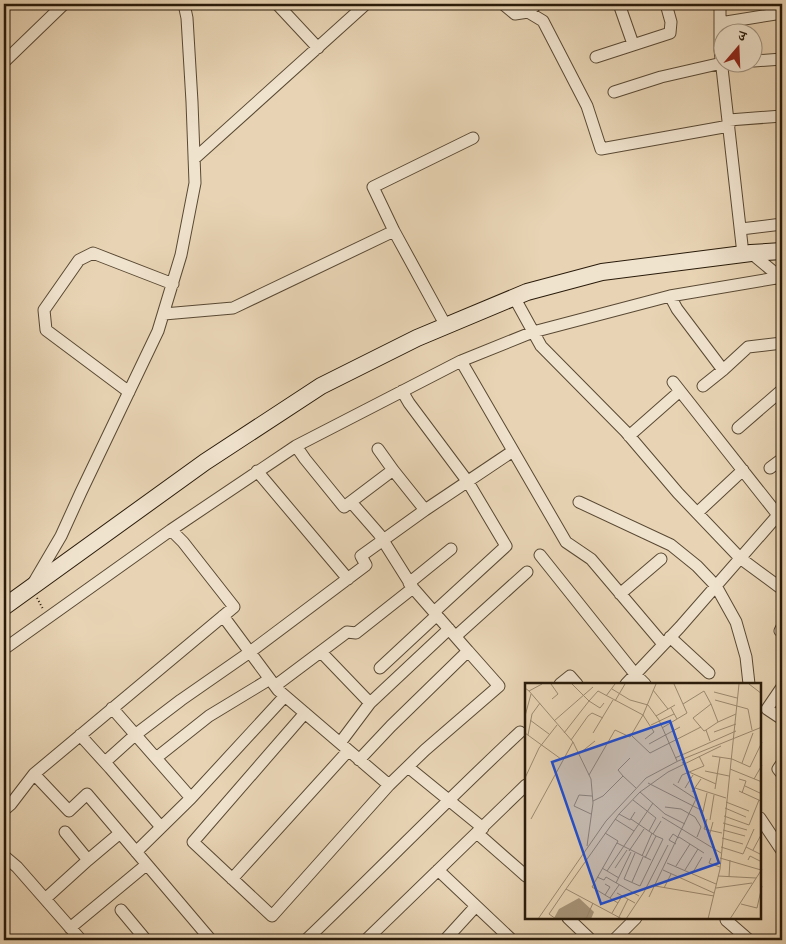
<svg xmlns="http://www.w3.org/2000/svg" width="786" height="944" viewBox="0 0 786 944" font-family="'IM FELL Double Pica','Noto Serif Devanagari',serif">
	<rect width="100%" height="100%" fill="#e8d4b4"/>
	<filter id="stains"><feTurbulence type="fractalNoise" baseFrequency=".004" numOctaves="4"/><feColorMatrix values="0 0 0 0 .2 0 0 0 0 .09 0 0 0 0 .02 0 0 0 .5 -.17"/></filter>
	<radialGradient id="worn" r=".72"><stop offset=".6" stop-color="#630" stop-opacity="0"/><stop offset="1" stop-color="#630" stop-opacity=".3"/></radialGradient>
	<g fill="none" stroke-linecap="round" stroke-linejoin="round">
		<!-- street casing -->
		<g stroke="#594934" stroke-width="13">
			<path id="street" d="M277,4L318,48
				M503,4L515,14L528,12L537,4
				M619,4L633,44
				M720,4V50L743,254
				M528,12L543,21L587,106L601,149L729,126V120L782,116
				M720,23L782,13
				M596,57L670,33L671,22L666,4
				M754,61L782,59
				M4,62L64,4
				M614,92L661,77L722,63L734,62
				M194,159L366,4
				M741,229L782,224
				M394,231L373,187L473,138
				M751,253L781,278L782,281
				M670,296L677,309L723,370
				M514,297L541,346L626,432L678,493L740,558L782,589
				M164,314L233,308L394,231L446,326
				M461,361L566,542L591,559L663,644
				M703,386L723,370L748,347L782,343
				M402,391L409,403L468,482L506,546L434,612
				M129,392L46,330L44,310L79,260L93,253L173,284
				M738,428L782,390
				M629,436L680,391
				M296,446L305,459L344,507L393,470
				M378,449L393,470L425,510
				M770,468L782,459
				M257,471L348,579
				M351,502L379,534L413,588L468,651L391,726L359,760
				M579,502L671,545L697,566L716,586L736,622L746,657L749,684
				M697,513L743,470
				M540,555L635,674L645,684
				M34,582L61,536L81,492L158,331L181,255L195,183L192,102L187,18L184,4
				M409,583L451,549
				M620,594L661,559
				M223,616L278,690L389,785
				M780,631L782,627
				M456,636L527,572
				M670,637L709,673
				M4,649L171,530L296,446L461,361L533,332L670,296L782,277
				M321,652L370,703
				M380,668L437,615
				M560,684L570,676L577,684
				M626,684L680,627L778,515L673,382
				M275,686L347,632L356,633L413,588
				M782,687L767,709L782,719
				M112,708L191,798
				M305,713L193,842L272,916L389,785L425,750L499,686L468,651
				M80,735L110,768L161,827
				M340,743L370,703L449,629
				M156,758L209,716L270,679
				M105,762L135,735L181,700L250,652L366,565L361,556L425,510L513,451
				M782,763L778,769L782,774
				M408,767L483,828
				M34,774L69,811L87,794L211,940
				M4,810L11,804L34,774L234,607L183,542L171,530
				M760,818L782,851
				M477,833L526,876
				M136,852L191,798L285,696
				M4,856L17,867L81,940
				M88,860L120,833
				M438,870L512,940
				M232,879L348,751
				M45,899L88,860L65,832
				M121,910L146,940
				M568,918L591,940
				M728,918L726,920L749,940
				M70,928L146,865
				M306,940C378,871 447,800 520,732
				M366,940L526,785
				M445,940L476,906
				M614,940L636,918"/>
		</g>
		<!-- secondary casing -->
		<g stroke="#291b0a" stroke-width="18">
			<path id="secondary" d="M4,607L205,462L321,386L417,338L527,292L602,272L751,253L782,251"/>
		</g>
		<!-- path -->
		<path stroke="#291b0a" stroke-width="2" stroke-dasharray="1 2.5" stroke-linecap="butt" d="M37,598L43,609"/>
		<!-- street -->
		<use href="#street" stroke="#f0e3ce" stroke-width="11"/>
		<!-- secondary -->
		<use href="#secondary" stroke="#f0e3ce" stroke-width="16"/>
	</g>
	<!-- overview -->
	<g transform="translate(525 683)">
		<rect width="236" height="236" fill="#e8d4b4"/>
		<path d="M54,215L69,229L66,236L29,235L34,226Z" fill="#a7957a"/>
		<path fill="none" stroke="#9c8a70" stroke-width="1" d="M26,1L33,11L27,16M47,1L64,18L73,8L118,32L131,1M149,1L162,30L152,36M224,1L237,11M0,5L4,8L17,1M87,6L105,17L123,22L134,37L152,78M128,7L143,26M4,8L48,59L66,96L68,120L62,163M189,9L212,15M81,13L90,1M190,17L223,26L227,47M90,18L100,1M158,21L179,8L186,21M0,33L6,11M131,33L150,22M5,37L24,51M29,38L68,4M193,39L211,31M126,42L149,31M137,45L152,36L146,25M181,47L193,39L186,21L168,35L179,48L181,47L185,58M189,49L211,41M0,50L36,76M39,50L64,18L75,25L79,20M68,50L88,17M3,52L7,31L15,20M107,53L125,70L176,44M46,57L63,33L67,30L78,35M124,61L155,44M55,70L70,58M187,73L207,76L225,84L237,59M150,75L211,48M157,79L164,89L191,101M217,80L228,50M205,86L237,99M180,88L204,93M64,92L90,47L105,54L118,32L129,49L120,56M98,93L93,87L105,75M0,95L14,65L32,42M214,96L221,98L217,110M229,96L237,82M123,100L178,128M153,100L157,92L179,83L174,73M220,103L237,111M160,105L168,92M170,105L201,115M190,106L195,74M214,108L236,118M115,109L140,131L160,141M167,109L176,96M108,117L131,135L124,148M68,118L78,113L98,93L111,105M201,119L224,128M140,124L156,126L170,134L176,144L172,154M200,125L221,134M66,131L49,123L54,112L67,113M94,131L105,137L110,129M177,133L182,110M199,133L224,142L234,117M137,134L196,170M6,136L48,59M90,136L109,148M106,136L131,153L120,175M182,136L179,146L197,150M185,137L189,112M188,139L184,154L188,159M198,140L222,147M198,147L220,153M80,150L93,158L67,204L93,220M128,151L136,138M154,154L179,170M197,155L218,161M92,160L126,177M151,161L144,157L148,151L154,155M196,164L218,171L229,146M221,164L237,172M228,167L237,150M104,168L119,146M110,170L99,196L115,203L138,156L131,153M117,173L127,150M186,175L184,180L195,184M195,175L236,187M223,177L225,173L237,179M142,180L191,201M151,183L165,161M77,185L94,195M90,185L102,167M138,187L189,210M160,187L173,166M82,188L128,120M167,191L177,174M193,193L231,195M72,194L79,197L81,194L114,213M204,194L205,177M107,199L118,174M91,200L106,169M80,201L85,204L80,212M130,203L189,213M139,205L146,191M191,205L227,200M92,210L110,220M124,214L171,116L148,101M85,215L94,202M216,221L232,225L237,203M87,230L97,213M13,236L81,138L121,95L153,78L237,44M31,236L24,231L41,206M61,236L68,220M93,236L103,216M97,236L41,206L94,131L115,109L143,89L196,63M101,236L119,209L143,162M183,236L195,186L214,1M205,236L237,186"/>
		<path fill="#1d4ed8" fill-opacity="0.15" stroke="#1d4ed8" stroke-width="2.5" d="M145,38L194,180L76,221L27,79Z"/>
		<rect width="236" height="236" fill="none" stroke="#291b0a" stroke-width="2.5"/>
	</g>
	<!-- margin -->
	<rect width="786" height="944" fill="none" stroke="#e8d4b4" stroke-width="20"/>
	<rect x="5" y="5" width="776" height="934" fill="none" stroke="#291b0a" stroke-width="2.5"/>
	<rect x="10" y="10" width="766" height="924" fill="none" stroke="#291b0a"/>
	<!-- north arrow -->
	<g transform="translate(738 48) rotate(19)"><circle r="24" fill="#f0e3ce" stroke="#a09380"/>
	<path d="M0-4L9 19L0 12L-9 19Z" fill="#8f2418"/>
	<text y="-8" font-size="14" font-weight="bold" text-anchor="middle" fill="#291b0a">उ</text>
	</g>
	<rect width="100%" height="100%" filter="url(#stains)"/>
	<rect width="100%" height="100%" fill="url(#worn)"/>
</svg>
